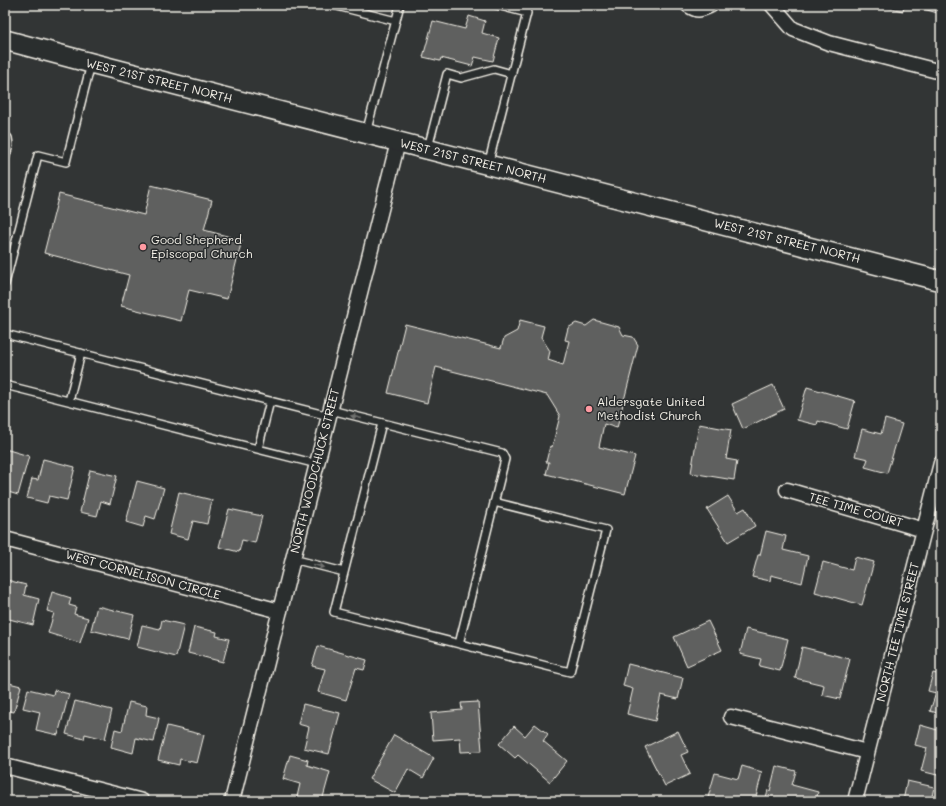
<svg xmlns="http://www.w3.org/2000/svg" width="946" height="806" viewBox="0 0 946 806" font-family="Mali,sans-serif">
	<rect width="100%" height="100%" fill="#323535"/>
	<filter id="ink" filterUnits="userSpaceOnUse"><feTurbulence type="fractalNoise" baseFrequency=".025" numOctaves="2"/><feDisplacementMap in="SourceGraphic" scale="8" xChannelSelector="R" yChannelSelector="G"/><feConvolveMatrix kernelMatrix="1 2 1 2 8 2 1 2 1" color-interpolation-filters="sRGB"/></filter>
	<g filter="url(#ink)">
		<!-- building -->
		<path fill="#5f605f" stroke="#f4f1e8" d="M877,5H904L903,11Z
			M920,5H941V14L920,8Z
			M469,16L485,21L482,33L499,38L493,61L475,57L472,66L441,58L440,61L423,57L433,21L465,29Z
			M151,185L212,200L204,230L242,240L227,299L189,290L181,321L121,306L129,275L44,253L59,194L144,215Z
			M520,320L544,326L541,337L550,351L548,360L563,365L569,341L565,340L568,328L576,323L586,326L594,320L619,327L623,335L633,337L638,345L617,428L604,424L599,447L635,456L625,494L546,474L549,462H546L550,446L552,447L560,416L547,395L436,367L427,403L388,393L405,324L501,348L504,338L517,331Z
			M773,385L784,409L743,429L732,404Z
			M807,387L855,401L847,429L818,421L817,425L797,420Z
			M885,419L902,424L887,473L865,467L868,459L855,456L862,429L881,434Z
			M699,424L731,430L726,459L737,461L734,480L691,473Z
			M5,449L29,456L18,495L5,491Z
			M43,459L75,467L67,500L49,496L47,503L27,498L32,479L38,480Z
			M90,470L117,476L110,504L101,501L97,516L80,512Z
			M137,481L164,488L155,519L146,516L143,527L126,522Z
			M179,492L212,500L207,524L193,521L188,539L169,534Z
			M728,496L738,512L745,508L755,526L728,542L707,509Z
			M229,509L262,516L255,543L242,540L239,552L219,547Z
			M766,531L786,536L783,550L808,556L802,583L771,575L770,581L752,577L758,555H760Z
			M855,557L874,562L862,605L815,592L823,562L852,570Z
			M7,580L26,585L24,595L39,599L33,625L5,618V588Z
			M52,592L71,598L69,605L76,607L74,614L88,618L80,643L48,633L54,613L47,611Z
			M97,606L134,615L128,639L91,630Z
			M162,620L184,625L176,657L137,647L142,625L160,629Z
			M708,621L722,650L687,666L674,637Z
			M194,627L217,632L216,636L229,639L223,662L188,653Z
			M746,629L788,639L780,671L759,666L761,659L740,654Z
			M318,646L367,660L364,670L356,668L346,700L318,692L325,669L312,666Z
			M802,647L850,659L840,699L822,695L824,685L795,678Z
			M628,664L683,678L678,699L661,695L655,721L627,714L633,689L623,686Z
			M933,673L941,675V714L930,711L936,693L928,691Z
			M5,682L21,686L14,712L5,710Z
			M28,689L53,695L54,690L69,694L58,735L36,730L40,712L23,708Z
			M75,701L112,710L105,739L85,734L84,739L66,734Z
			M129,702L147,706L146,715L159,718L154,742L136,738L133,753L111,747L115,729L122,731Z
			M478,702L482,751L461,752L460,738L433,740L431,713L462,710L461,703Z
			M303,704L340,713L329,754L304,748L309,727L298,724Z
			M535,724L548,734L543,741L567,761L550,782L518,755L515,758L499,744L514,726L525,736Z
			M920,725L941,731V776L921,771L927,748L915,745Z
			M167,726L204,735L197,763L180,759L179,765L158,760Z
			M678,731L688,752L681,755L690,774L665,786L645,747Z
			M394,735L434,758L423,778L408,769L395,793L369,779Z
			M290,755L308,760L307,765L330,772L322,801H296L300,784L283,779Z
			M742,766L762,772L755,801H707L715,773L738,779Z
			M776,766L796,771L792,785L818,792L816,801H765L768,790L770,791Z
			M907,781L934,787L931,801H903Z"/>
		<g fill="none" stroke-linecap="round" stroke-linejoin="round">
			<!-- service casing -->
			<g stroke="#f4f1e8" stroke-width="10">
				<path id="service" d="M333,5L396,21
					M366,133L400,5
					M5,135L8,138L9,145L5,159
					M428,148L447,74L461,78L494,69L512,74
					M488,165L527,13L497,5
					M5,284L38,155L66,162L91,64
					M5,334L329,416
					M5,385L317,464
					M69,401L81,353
					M331,410L502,453L505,459L459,644
					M382,423L334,612L570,672L606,530L494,502
					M258,449L270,401
					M293,559L344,572"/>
			</g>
			<!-- minor casing -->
			<g stroke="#f4f1e8" stroke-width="17">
				<path id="minor" d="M688,5C698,12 700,10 711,5
					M772,5L793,29L829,43L941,72
					M787,490L924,530
					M5,539L280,611
					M731,717L867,752
					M5,766L142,801
					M232,801L398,142
					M855,801L941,463"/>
			</g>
			<!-- secondary casing -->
			<g stroke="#f4f1e8" stroke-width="22">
				<path id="secondary" d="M5,40L91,63L941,281"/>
			</g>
			<!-- service -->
			<use href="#service" stroke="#2a2d2e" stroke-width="7"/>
			<!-- minor -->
			<use href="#minor" stroke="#2a2d2e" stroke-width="14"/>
			<!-- secondary -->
			<use href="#secondary" stroke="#2a2d2e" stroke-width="19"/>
		</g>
		<!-- one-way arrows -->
		<defs><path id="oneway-solid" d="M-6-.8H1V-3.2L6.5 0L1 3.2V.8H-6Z"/></defs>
		<g fill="#71726f">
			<use href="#oneway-solid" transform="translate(356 417) rotate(-166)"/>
			<use href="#oneway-solid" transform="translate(319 566) rotate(14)"/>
		</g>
	</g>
	<!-- markers -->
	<g fill="#ff9aa2" stroke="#2a2d2e" stroke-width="1.5">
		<circle cx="143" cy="247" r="4"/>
		<circle cx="589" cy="409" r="4"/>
	</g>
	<g text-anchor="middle" stroke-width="3" stroke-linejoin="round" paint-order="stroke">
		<!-- street labels -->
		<g font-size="12" fill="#f4f1e8" stroke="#2a2d2e">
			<text transform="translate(159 81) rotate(14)" y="4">WEST 21ST STREET NORTH</text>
			<text transform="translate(473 161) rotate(14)" y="4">WEST 21ST STREET NORTH</text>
			<text transform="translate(787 241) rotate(14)" y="4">WEST 21ST STREET NORTH</text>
			<text transform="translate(315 471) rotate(-76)" y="4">NORTH WOODCHUCK STREET</text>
			<text transform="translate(856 510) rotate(16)" y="4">TEE TIME COURT</text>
			<text transform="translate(143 575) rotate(15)" y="4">WEST CORNELISON CIRCLE</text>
			<text transform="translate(898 632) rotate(-76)" y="4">NORTH TEE TIME STREET</text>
		</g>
		<!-- poi labels -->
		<g font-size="12" fill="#f4f1e8" stroke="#2a2d2e" text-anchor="start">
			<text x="151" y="244">Good Shepherd<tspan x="151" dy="14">Episcopal Church</tspan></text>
			<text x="597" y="406">Aldersgate United<tspan x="597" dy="14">Methodist Church</tspan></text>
		</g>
	</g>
	<!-- margin -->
	<rect width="946" height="806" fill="none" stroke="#2a2d2e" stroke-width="20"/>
	<rect x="10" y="10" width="926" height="786" fill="none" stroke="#f4f1e8" stroke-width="1.5" filter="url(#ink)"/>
</svg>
